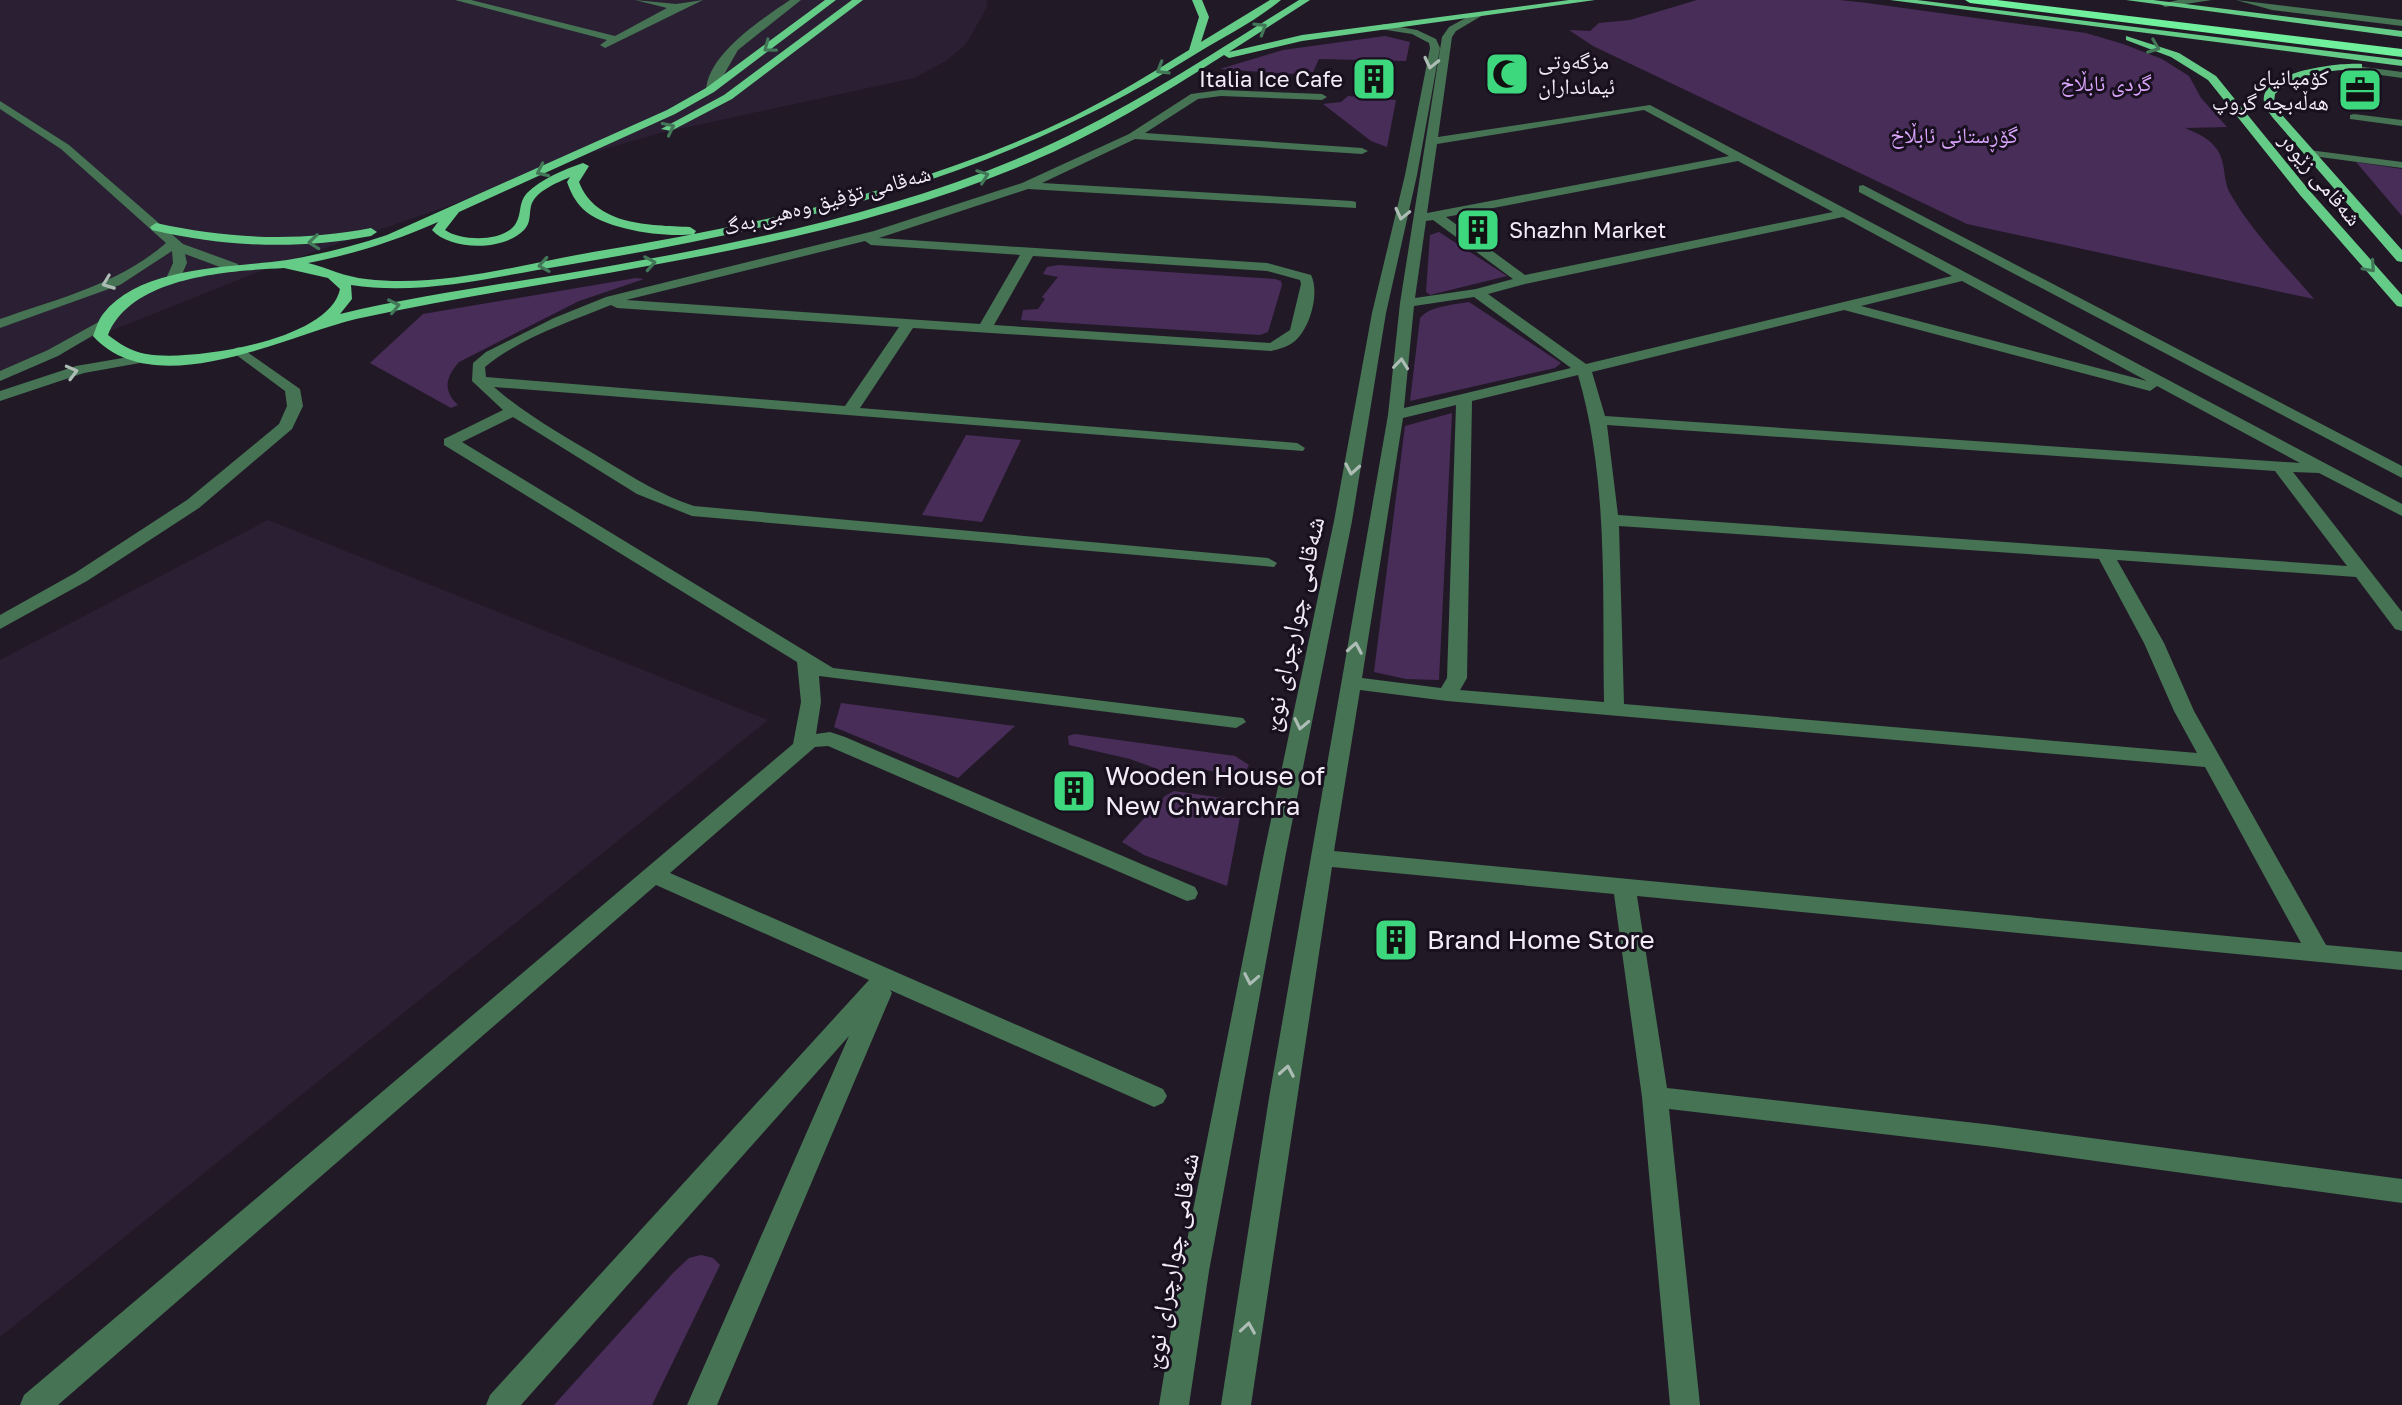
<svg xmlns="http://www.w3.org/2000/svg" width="2402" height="1405" viewBox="0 0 2402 1405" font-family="'Golos Text','Noto Naskh Arabic',sans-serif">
	<rect width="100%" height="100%" fill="#221927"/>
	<!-- built -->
	<path fill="#2b1f33" d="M0,0H987L986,9L966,44L946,61L914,78L656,134L588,154L504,187L273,266L0,375Z
		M268,520L768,720L0,1337V660Z"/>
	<!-- green -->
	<path fill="#492d59" d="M1697,0H1840L1867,3L2086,33L2123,44L2162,59L2189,76L2201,98L2227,127L2185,128C2196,133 2208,137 2216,148C2227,162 2222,181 2231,195C2253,233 2286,266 2314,299L1967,224L1593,46L1569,30L1590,31L1599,23L1630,20Z
		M1385,36L1410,42L1406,61L1319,59L1313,72L1288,74L1220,69L1283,50Z
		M1348,96L1396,100L1387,147L1371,141L1323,104L1341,102Z
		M2356,162L2402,169V216Z
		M1439,232L1507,276L1430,295L1426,292L1430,235Z
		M1058,265L1275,279L1281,281L1282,285L1268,332L1260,335L1021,320L1023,310L1038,309L1045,299L1042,297L1058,277L1043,274L1047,267Z
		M636,278L644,279L579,301L459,362C446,377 442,390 458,405L451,408L370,363L423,314Z
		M1469,302L1561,363L1555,368L1410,401L1420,318C1430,306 1453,305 1469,302Z
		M1452,413L1439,680L1406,679L1374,672L1405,426Z
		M966,435L1021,440L982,522L922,515Z
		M841,703L1015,726L958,778L834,727Z
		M1075,734L1235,756L1249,765L1242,777L1201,769L1174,775L1130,759L1069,745L1068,736Z
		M1174,791L1243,801L1227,886L1144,855L1122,842L1165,796Z
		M701,1255L713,1258L720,1265L652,1405H554L674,1272L689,1258Z"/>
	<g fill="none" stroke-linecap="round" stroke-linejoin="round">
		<!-- minor -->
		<path fill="#457353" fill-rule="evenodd" d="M455,0H471L615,36L667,8L635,0L676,4L703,0L605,48L600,45L607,40Z
			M790,0H801L738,50L714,92H706C706,55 762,19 790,0Z
			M2178,0H2212L2165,7L2160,4Z
			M2236,0L2402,20V26L2272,10Z
			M1475,13L1483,15L1456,31L1452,37L1438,137L1650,105L2402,504V516L2319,473L2293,472L2402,612V631L2395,629L2356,577L2117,560L2164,643L2194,711L2326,945L2402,952V970L1637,896L1667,1088L1993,1125L2402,1179V1203L1993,1147L1669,1109L1700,1405H1670L1642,1097L1614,894L1332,867L1251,1405H1221L1269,1098L1388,415L1400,303L1442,37L1449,27ZM1644,110L1729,156L1427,213L1437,144ZM1738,161L1833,212L1525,275L1446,217ZM1843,217L1952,276L1586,364L1488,294L1525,284ZM1433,220L1513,279L1476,289L1415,298L1426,221ZM1962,281L2147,381L1861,306ZM1474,297L1571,368L1404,408L1414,306ZM1844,310L2150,391L2157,386L2300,463L1605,416L1592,372ZM1578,375C1609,481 1602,593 1604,702L1460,690L1467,678L1472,401ZM1456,405L1447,678L1441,688L1362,678L1403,418ZM1607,425L2275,471L2347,566L1618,515ZM1619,526L2099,559L2144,643L2174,711L2197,753L1624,704ZM1360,690L1447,701L2205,767L2301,943L1334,851Z
			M1383,24L1417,30L1436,39L1440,48L1417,175L1386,313L1352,521L1286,853L1209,1271L1189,1405H1159L1181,1271L1264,853L1334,521L1372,313L1405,175L1430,48L1429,43L1412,34L1380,29Z
			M2341,64L2402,72V78L2337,69V65Z
			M1221,90L1322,94L1327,97L1322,100L1221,96L1198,99L1145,133L1362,148L1368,151L1362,154L1135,139L1042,183L1352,201L1356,202V208L1028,189L879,238L1267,263L1311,275C1320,293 1310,328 1295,341C1288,347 1279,349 1271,351L913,328L860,408L1297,443L1305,448L1303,451L494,387C527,416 566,437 604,460C633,477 662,496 694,506L1268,558L1277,563L1274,567L692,516L637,494L513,417L462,442L833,668L1243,718L1246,722L1236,728L819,676L821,702L816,734L830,732L845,737L1195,887L1198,893L1195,899L1187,901L828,746L815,747L670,873L1163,1089L1167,1096L1163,1103L1154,1107L1145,1103L890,990L892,993L717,1405H687L849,1036L521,1405H486L490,1395L869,980L656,885L58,1405H20L24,1395L793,744L801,702L797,662L444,445V439L503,410L472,381L473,363L486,352L554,318L606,297L874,231L1022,183L1129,134L1191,94ZM865,241L871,245L1020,255L980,324L626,300ZM1033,256L1267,271L1300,280L1301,284L1290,330L1270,343L994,325ZM611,305L617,308L899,327L845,406L486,377L485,367C520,338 569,322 611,305Z
			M0,101L69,145L183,244L238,264V270H228L185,254L187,263L179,281L167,284L165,281L173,263L172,251L120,285L0,328V319C57,299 119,284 166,243L61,149L0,109Z
			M2354,114L2402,120V126L2350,119V115Z
			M2309,150L2402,162V168L2305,155L2303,153Z
			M1863,185L2402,466V478L1859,192V186Z
			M102,320L107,321V327L58,356L0,381V371L48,350Z
			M240,347L300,389L303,406L292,429L199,508L87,581L0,629V615L75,573L187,500L279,424L287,406L285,391L235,354V348Z
			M146,354L151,355V361L84,373L0,401V391L76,366Z"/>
		<!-- major -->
		<path fill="#65cc88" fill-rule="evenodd" d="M825,0H836L714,92L675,114L459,212L445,230C460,241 505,243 516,223C522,213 518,203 527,193C541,179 565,169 583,163L589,166L579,182C596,226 649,225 690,227L696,231L694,234C666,238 605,230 583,209C575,201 571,193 567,182L570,177C557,183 535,191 531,206C529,215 531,223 524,230C504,251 451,251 432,230L438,222C395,241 354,254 308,263C328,268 345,277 366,279C441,288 519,265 593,252C758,225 923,189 1074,116C1114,96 1152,73 1189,50L1199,17L1192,0H1202L1209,17L1201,42L1270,0H1281C1256,21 1222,38 1194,55C995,180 796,226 567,265C496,276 424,296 351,285L352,299L340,314C433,292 527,281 621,264C756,240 892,211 1019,158C1118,117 1208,56 1299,0H1310L1229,52L1302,35L1569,0H1595L1302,41L1229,58L1224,55C1161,95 1097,134 1028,163C814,254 580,271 356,319C286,336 154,404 93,336C96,329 98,320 103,314C141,265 232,268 287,260C321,254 354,246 387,235L667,110L706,88ZM284,268L328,278L340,289C330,341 189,362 146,354C130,351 120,344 108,335C132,276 228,271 284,268Z
			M852,0H863L732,99L671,131L661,129L724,95Z
			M1890,0H1917L2402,60V66Z
			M2126,0H2153L2402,31V37Z
			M2126,36L2179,53L2216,76L2308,189L2402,295V307L2397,306L2300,195L2208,80L2171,57L2126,40Z
			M2362,64V68L2358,69C2328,71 2298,72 2275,94L2274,102L2282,115L2402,250V262L2397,261L2273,118C2270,114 2265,107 2264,102C2258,71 2342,62 2362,64Z
			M156,223C229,239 297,242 371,228L377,232L371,236C296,250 226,247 152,230L150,227Z"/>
		<!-- highway -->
		<path fill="#70ef9d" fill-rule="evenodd" d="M1965,0H1997L2402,49V57L1970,3Z"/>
	</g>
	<!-- one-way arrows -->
	<defs><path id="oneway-chevron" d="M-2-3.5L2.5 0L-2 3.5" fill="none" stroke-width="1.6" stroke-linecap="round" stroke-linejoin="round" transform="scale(2)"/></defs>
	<g stroke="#427758">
		<use href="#oneway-chevron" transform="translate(1261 28) rotate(-32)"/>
		<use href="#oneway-chevron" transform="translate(769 47) rotate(143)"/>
		<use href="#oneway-chevron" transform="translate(2154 47) rotate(21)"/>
		<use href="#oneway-chevron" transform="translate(1162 69) rotate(149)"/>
		<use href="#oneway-chevron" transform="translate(669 128) rotate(-26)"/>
		<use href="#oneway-chevron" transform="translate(542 171) rotate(155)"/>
		<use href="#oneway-chevron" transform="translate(983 176) rotate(-20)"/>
		<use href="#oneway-chevron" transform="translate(314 242) rotate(174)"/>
		<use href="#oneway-chevron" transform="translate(650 263) rotate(-10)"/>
		<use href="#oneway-chevron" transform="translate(544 265) rotate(171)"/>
		<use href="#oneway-chevron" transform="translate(2370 267) rotate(48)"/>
		<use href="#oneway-chevron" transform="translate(394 306) rotate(-12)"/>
	</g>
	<g stroke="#adbcb5">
		<use href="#oneway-chevron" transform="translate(1431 63) rotate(103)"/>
		<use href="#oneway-chevron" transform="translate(1402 214) rotate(103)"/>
		<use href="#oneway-chevron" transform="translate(108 283) rotate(159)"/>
		<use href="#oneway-chevron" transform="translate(1401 364) rotate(-84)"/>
		<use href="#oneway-chevron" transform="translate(72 372) rotate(-15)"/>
		<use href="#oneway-chevron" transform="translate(1352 469) rotate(100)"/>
		<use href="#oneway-chevron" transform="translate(1355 648) rotate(-80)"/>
		<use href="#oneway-chevron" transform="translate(1301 724) rotate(102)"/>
		<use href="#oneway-chevron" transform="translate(1251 979) rotate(101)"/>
		<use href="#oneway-chevron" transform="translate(1287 1071) rotate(-80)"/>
		<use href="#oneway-chevron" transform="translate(1248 1328) rotate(-81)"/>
	</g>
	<!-- icons -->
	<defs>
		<g id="mosque-square" transform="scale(2.3)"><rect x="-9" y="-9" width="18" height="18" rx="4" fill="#3dd77d" stroke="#18101e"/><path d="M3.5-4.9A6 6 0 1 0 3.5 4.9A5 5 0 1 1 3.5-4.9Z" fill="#111"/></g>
		<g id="building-square" transform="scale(2.3)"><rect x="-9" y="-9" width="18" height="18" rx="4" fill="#3dd77d" stroke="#18101e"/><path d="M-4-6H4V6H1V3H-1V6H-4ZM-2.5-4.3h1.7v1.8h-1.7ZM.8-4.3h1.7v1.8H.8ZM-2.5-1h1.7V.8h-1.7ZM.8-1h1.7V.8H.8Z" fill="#111"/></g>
		<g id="office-square" transform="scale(2.3)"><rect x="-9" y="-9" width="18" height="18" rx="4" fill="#3dd77d" stroke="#18101e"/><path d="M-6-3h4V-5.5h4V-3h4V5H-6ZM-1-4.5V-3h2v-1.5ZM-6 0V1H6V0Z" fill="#111"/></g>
	</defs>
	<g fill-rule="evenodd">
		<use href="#mosque-square" x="1507" y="74"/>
		<use href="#building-square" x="1374" y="79"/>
		<use href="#office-square" x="2360" y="90"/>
		<use href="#building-square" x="1478" y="230"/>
		<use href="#building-square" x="1074" y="791"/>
		<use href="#building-square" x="1396" y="940"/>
	</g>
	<g text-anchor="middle" stroke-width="6" stroke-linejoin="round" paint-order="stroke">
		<!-- far-poi labels -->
		<g font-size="22" fill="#f2ecf6" stroke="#18101e" text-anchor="start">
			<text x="1538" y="69">مزگەوتی<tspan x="1538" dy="25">ئیمانداران</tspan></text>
			<text x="2329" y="85" text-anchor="end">کۆمپانیای<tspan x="2329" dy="25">ھەڵەبجە گروپ</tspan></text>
			<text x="1343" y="87" text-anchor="end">Italia Ice Cafe</text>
			<text x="1509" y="238">Shazhn Market</text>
		</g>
		<!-- far-park labels -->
		<g font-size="22" fill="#dca6fe" stroke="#18101e">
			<text x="2106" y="91">گردی ئابڵاخ</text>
			<text x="1954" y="143">گۆڕستانی ئابڵاخ</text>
		</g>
		<!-- far-street labels -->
		<g font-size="22" fill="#f2ecf6" stroke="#18101e">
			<text transform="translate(2321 179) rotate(50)" y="8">شەقامی زێوەر</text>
			<text transform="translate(827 200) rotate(-15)" y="8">شەقامی تۆفیق وەهبی بەگ</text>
		</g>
		<!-- street labels -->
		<g font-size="26" fill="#f2ecf6" stroke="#18101e">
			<text transform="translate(1293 624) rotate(-78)" y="9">شەقامی چوارچرای نوێ</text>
			<text transform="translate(1171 1261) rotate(-80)" y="9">شەقامی چوارچرای نوێ</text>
		</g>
		<!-- poi labels -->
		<g font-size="26" fill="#f2ecf6" stroke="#18101e" text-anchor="start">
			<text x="1105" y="785">Wooden House of<tspan x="1105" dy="30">New Chwarchra</tspan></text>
			<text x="1427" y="949">Brand Home Store</text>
		</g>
	</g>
</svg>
